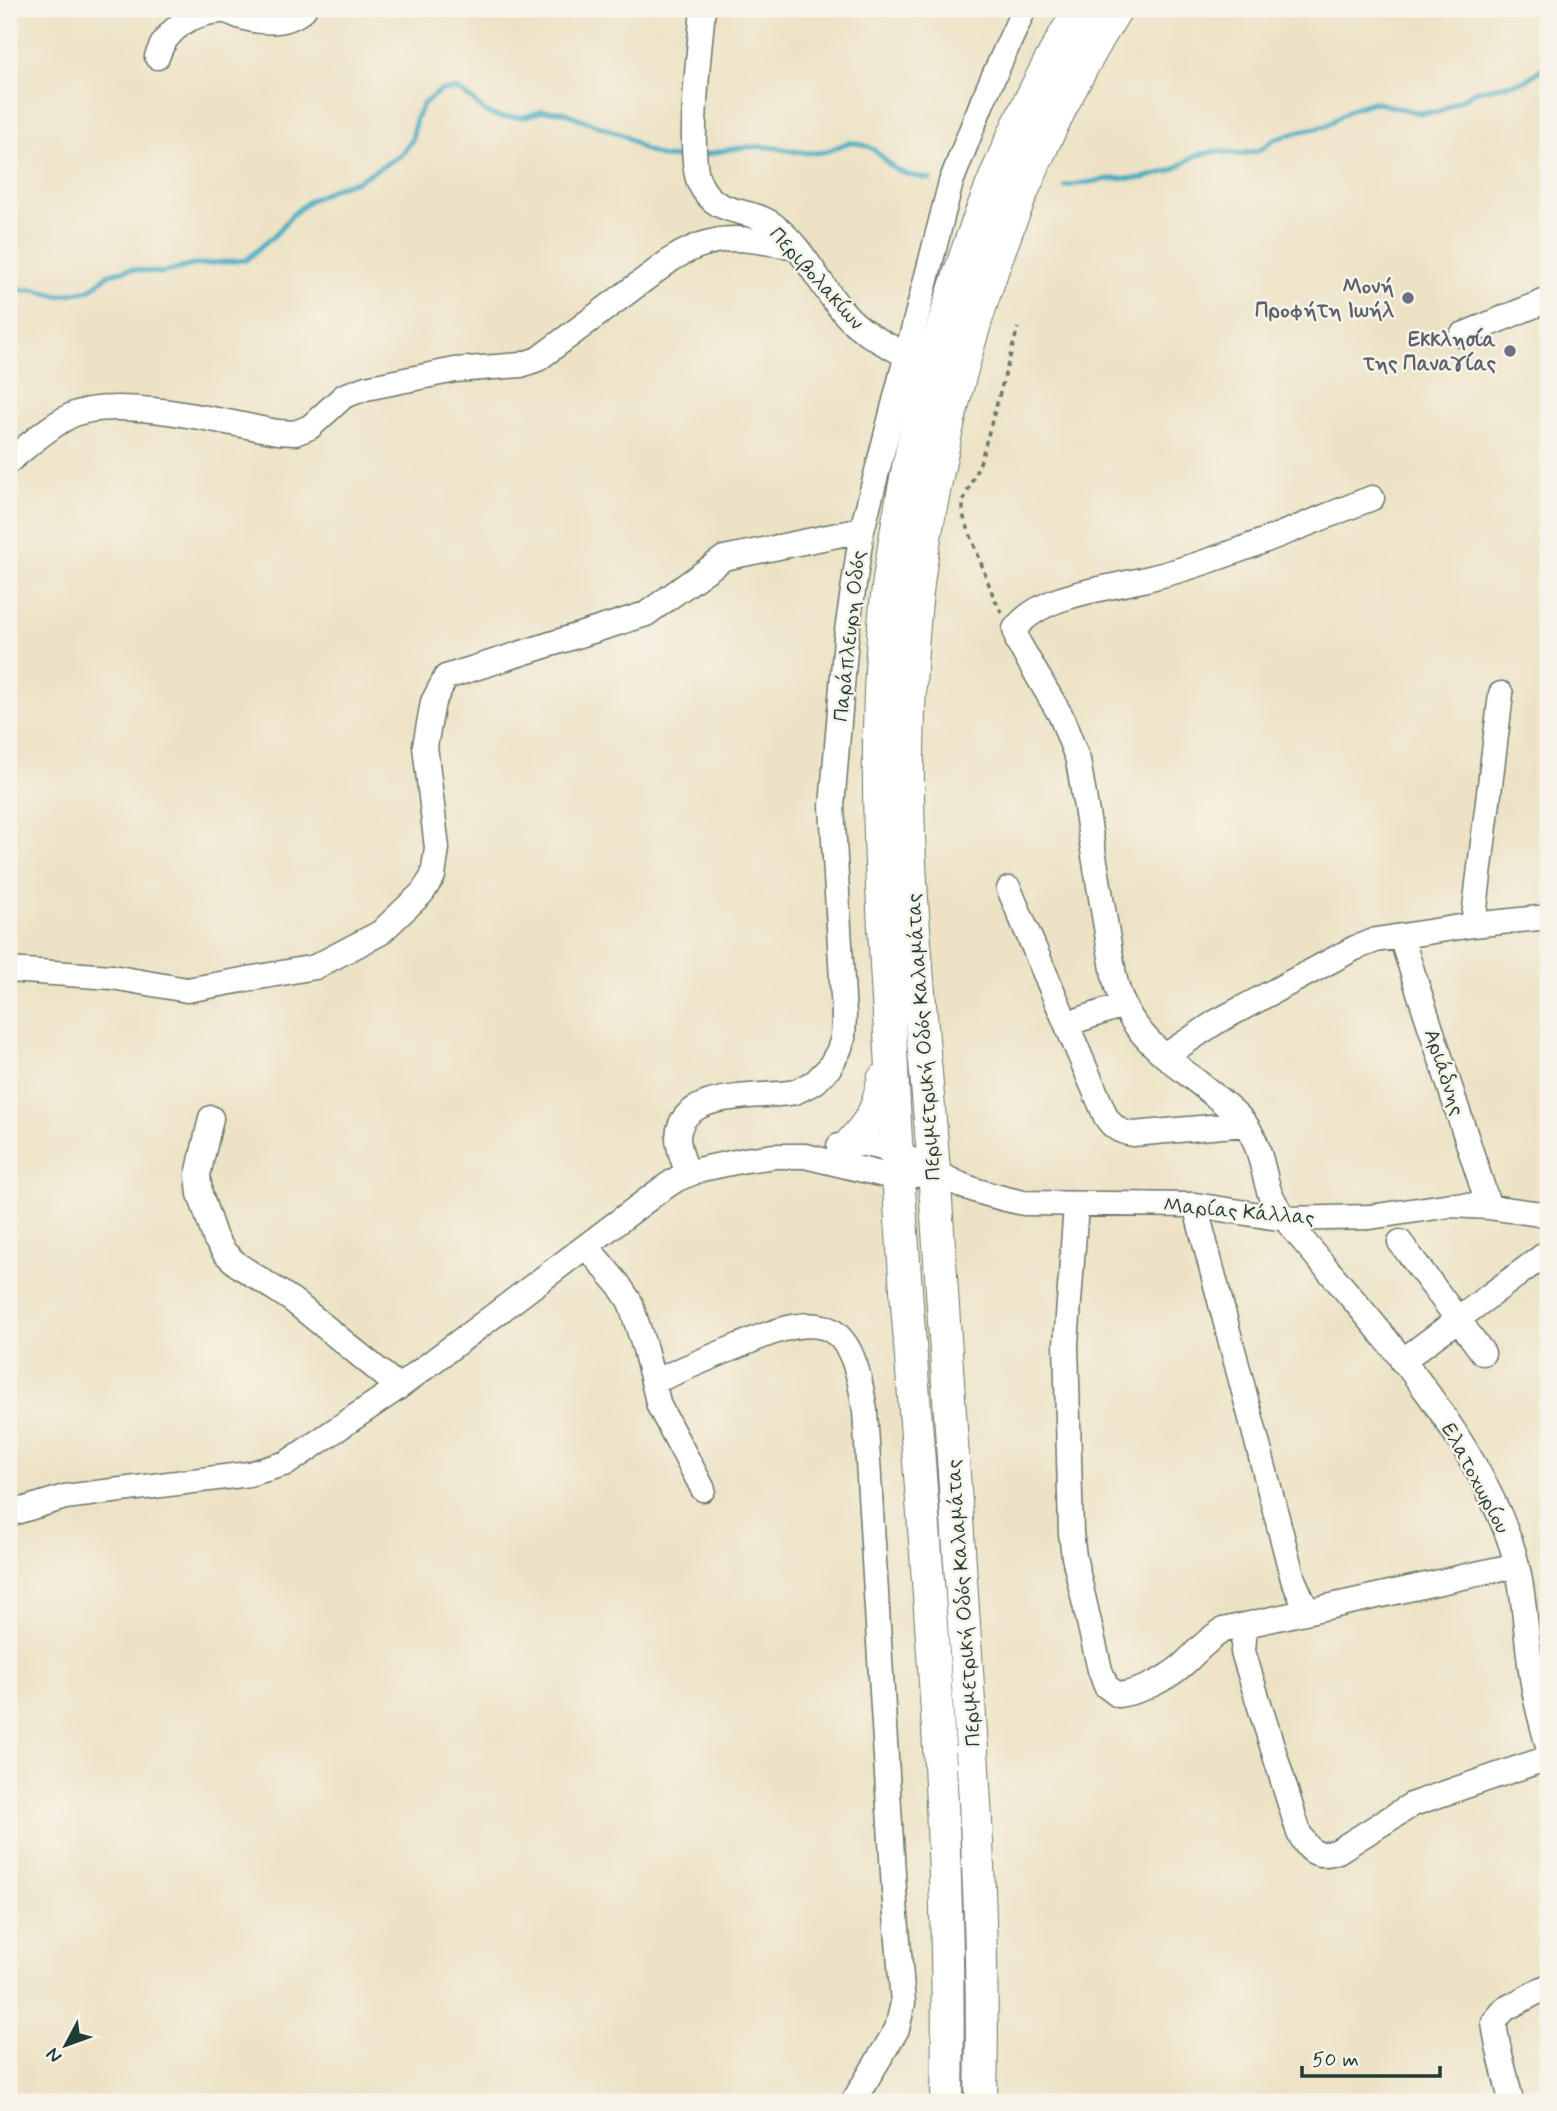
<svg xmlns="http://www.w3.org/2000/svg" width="1557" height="2111" viewBox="0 0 1557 2111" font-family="Mynerve,sans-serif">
	<rect width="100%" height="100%" fill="#f7f3e8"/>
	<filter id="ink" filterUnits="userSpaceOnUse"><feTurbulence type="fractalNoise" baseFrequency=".0143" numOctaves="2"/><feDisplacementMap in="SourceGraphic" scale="14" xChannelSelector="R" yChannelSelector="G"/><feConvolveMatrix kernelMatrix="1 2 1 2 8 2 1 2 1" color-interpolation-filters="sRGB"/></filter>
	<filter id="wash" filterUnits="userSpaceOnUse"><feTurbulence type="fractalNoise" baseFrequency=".00686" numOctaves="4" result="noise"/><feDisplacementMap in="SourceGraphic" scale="28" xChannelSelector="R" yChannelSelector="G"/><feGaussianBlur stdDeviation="1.57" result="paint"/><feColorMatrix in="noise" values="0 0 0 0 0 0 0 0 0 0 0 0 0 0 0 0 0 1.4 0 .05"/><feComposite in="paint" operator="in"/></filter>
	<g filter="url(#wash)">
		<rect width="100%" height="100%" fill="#ede2c5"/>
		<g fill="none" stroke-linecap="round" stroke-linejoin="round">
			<!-- stream -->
			<path stroke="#42abc2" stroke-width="5" d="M704,155C725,150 747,145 769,147C788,149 804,155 823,152C839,149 845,138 864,145C878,149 883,160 894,168C904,175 918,177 930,179
				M1065,186L1109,179L1143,178L1173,170L1195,156L1217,151L1241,154L1258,151L1274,140L1301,131L1326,126L1351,109L1373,102L1420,113L1438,112L1477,91L1525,81L1548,64
				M9,297L19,290H36L59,296L90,290L109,274L131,269L161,273L193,265L246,260L275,235L292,215L309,201L337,187L357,181L401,155L412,140L416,118L424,103L440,91L457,89L473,100L485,112L499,117H524L543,111L563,112L625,136L643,149L662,157L685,158"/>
		</g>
	</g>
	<g filter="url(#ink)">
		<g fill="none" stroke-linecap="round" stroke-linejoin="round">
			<!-- minor casing -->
			<g stroke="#677767" stroke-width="27">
				<path id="minor" d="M703,9C700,45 686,157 700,184C717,219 751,206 776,227C805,250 821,288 846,315C863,334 886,344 907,356
					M157,57C166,29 191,13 220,11C227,10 235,15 241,17C262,23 287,25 304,9
					M1462,335L1548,300
					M9,461C28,446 48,427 70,416C114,394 228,423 278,432L295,433L310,427L344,396L366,388L455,370L521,365L538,359L672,259C719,230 744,239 795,247
					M1372,498C1318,519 1263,543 1208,561C1188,568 1167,574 1146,579C1106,589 1041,594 1015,629L1018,642L1061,716L1078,760L1114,975C1126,1036 1171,1059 1215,1096C1226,1105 1238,1114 1246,1125C1260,1145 1262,1168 1269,1191C1273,1201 1279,1210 1285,1219C1366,1317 1460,1413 1507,1533C1527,1583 1524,1638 1534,1689C1537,1708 1543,1727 1548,1746
					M1009,889L1106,1117C1113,1128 1120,1132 1133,1134L1245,1124
					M1473,925L1501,694
					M1401,937L1489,1207
					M9,970L112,977L187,990L315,967L380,933L422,893L433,876L437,848L425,746L433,702L446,677L646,614L724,558L862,530
					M1067,1024L1123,1005
					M1165,1056L1216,1022L1355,948L1376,940L1473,925L1548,917
					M211,1118L198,1175L200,1194L215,1238L225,1253L238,1265L292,1300L399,1387
					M839,1146C882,1134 928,1172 966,1187C985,1194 1004,1199 1024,1203L1195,1205L1285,1219L1370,1217L1451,1205L1489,1207L1548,1215
					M688,1174C684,1162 678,1150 678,1137C681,1088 761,1099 795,1092L815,1082L829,1068L839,1050L843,1038L844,1015L832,806L846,638L862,530L951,182L983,100L1024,9
					M1076,1205L1066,1344L1071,1533L1074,1557L1100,1670L1106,1686L1118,1695C1143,1692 1173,1676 1190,1658C1201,1647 1210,1638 1223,1630L1517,1565
					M1195,1205L1293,1579L1307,1611
					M1400,1242L1483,1353
					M587,1247L619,1285L630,1302L645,1349L659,1406L703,1489
					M1402,1361L1548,1252
					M653,1382C683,1369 713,1356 743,1344C826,1308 852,1320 865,1411L894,1890L903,2003L897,2029L853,2102
					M9,1514L65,1497L249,1474L287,1463L399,1387L659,1191L677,1179L702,1169L745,1160L775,1156H805L897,1178L934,1172
					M1245,1625L1243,1652L1299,1833C1310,1852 1316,1859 1338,1851L1413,1804L1548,1758
					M1511,2102C1506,2075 1497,2049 1494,2022L1505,2009L1548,1986"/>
			</g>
			<!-- major casing -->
			<g stroke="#677767" stroke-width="34">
				<path id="major" d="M852,1142C872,1121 878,1108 883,1080
					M947,2102C954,1762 910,1425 893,1086C885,937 872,787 883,637C887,580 897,524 908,468C941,307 995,149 1080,9
					M981,2102C985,1937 974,1774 963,1610C953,1463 944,1317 934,1171C924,1032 906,893 908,754C909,700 911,646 917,593C921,550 931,508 939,466C972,305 1029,149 1116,9"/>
			</g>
			<!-- path -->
			<path stroke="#677767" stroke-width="3.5" stroke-dasharray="5 5" stroke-linecap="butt" d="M1002,613L994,598L963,515V502L981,460L1018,328"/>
			<!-- minor -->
			<use href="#minor" stroke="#fff" stroke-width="24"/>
			<!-- major -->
			<use href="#major" stroke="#fff" stroke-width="32"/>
		</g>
	</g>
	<!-- markers -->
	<g fill="#6b7280" stroke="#f7f3e8" stroke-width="2.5">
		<circle cx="1408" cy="298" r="7"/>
		<circle cx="1510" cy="351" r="7"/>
	</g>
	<g text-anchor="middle" stroke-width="5" stroke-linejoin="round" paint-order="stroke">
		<!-- street labels -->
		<g font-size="21" fill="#1f3d34" stroke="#f7f3e8">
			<text transform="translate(817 278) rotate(48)" y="7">Περιβολακίων</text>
			<text transform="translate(849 636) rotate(-84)" y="7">Παράπλευρη Οδός</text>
			<text transform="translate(923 1037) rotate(-94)" y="7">Περιμετρική Οδός Καλαμάτας</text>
			<text transform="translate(1445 1072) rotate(72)" y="7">Αριάδνης</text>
			<text transform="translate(1239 1211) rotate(5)" y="7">Μαρίας Κάλλας</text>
			<text transform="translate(1476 1478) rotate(62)" y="7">Ελατοχωρίου</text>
			<text transform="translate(963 1603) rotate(-94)" y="7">Περιμετρική Οδός Καλαμάτας</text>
		</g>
		<!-- worship labels -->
		<g font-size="21" font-weight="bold" fill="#5b616d" stroke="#f7f3e8" text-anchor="end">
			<text x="1394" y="293">Μονή<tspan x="1394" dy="24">Προφήτη Ιωήλ</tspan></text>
			<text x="1496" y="346">Εκκλησία<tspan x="1496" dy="24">της Παναγίας</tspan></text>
		</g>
	</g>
	<!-- margin -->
	<rect width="1557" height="2111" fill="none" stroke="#f7f3e8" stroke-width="35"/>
	<!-- north arrow -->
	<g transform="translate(66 2045) rotate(229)" stroke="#f7f3e8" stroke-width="5" paint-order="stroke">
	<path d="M0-5L12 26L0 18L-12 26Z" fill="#1f3d34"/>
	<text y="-10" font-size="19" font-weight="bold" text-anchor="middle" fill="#1f3d34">N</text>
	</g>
	<!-- scale -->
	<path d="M1302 2066v10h138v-10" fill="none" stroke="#1f3d34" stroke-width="3.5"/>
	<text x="1312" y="2066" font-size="21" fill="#1f3d34" stroke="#f7f3e8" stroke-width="5" paint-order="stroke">50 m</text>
</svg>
